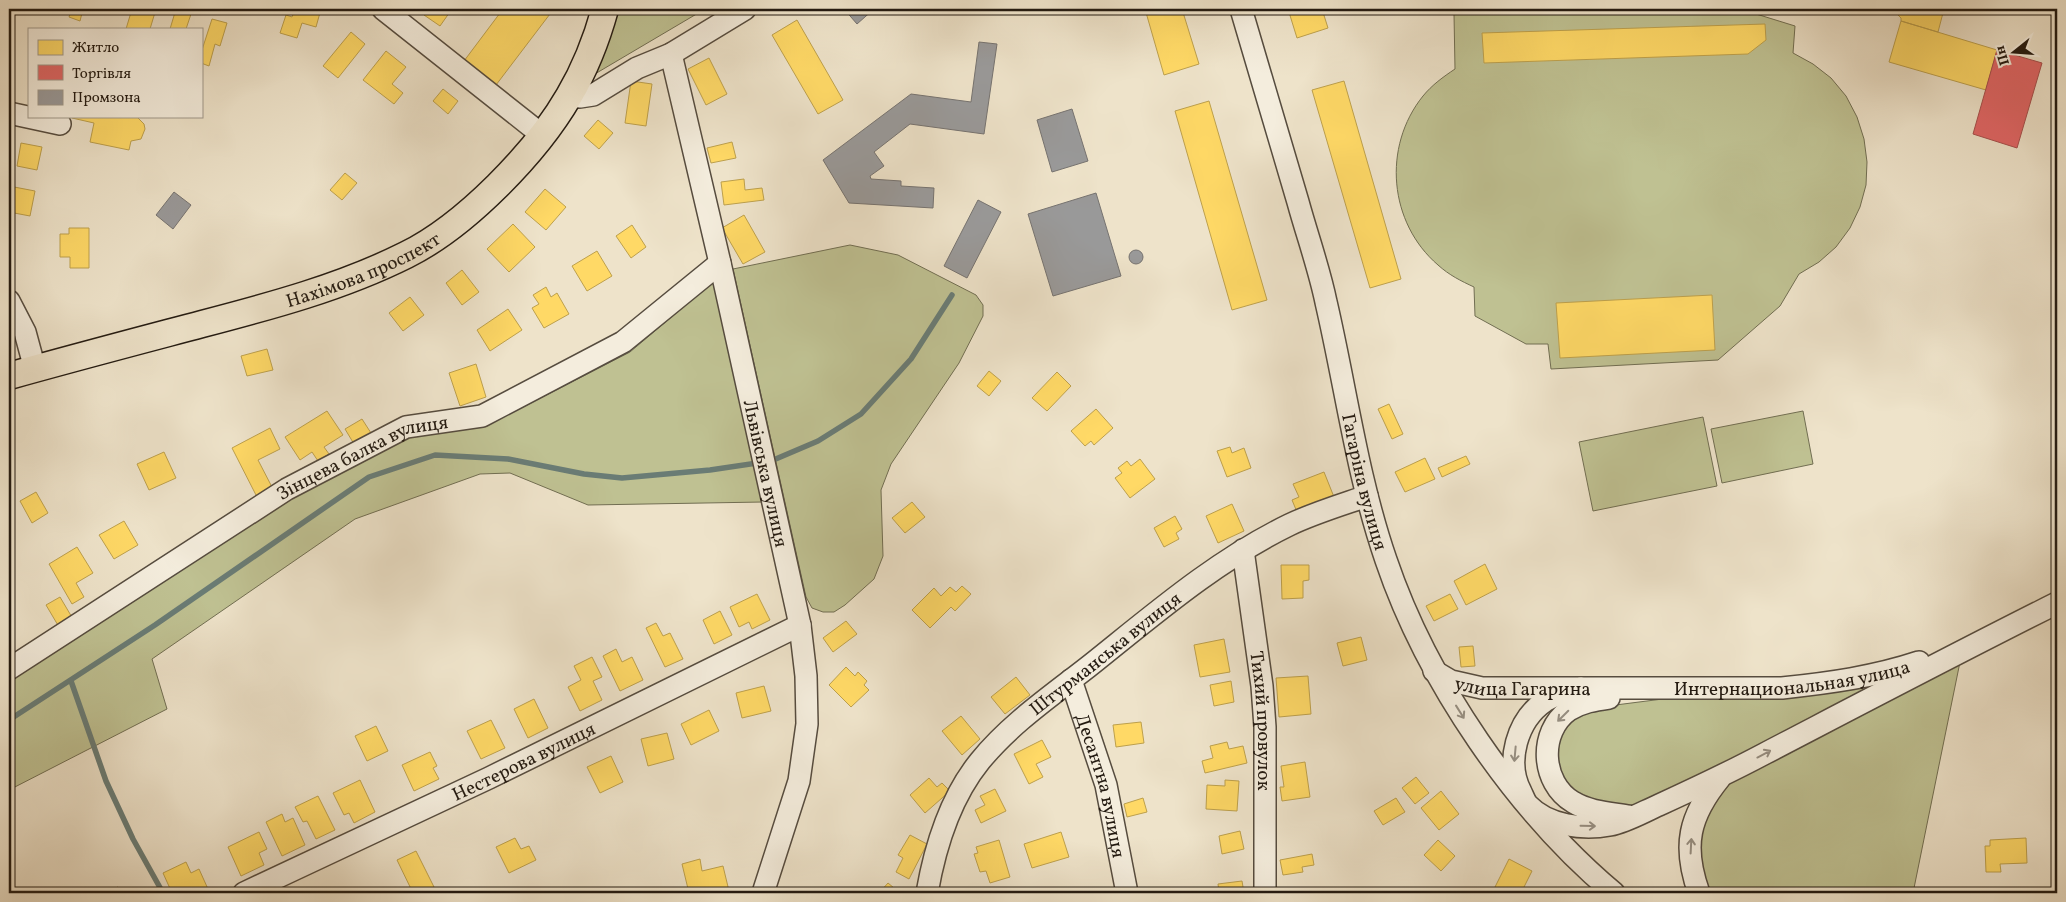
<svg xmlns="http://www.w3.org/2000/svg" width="2066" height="902" viewBox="0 0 2066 902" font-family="Vollkorn,serif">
	<rect width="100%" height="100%" fill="#eee3ca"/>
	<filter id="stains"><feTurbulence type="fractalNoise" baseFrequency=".004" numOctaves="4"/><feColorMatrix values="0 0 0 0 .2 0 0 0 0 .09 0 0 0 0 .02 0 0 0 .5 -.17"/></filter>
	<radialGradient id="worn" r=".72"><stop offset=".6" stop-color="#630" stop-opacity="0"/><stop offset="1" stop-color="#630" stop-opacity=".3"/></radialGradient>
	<!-- green -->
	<path fill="#bfc192" stroke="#716e52" d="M613,9H705L583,81Z
		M1647,9H1740L1795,26L1793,53L1813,64L1831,78L1846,96L1857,117L1864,139L1867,162L1866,185L1860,207L1850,228L1836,247L1819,262L1799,274L1780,306L1718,360L1551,369L1548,344H1526L1475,316L1474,287C1461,281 1449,275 1438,265C1389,223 1382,147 1423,96C1432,85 1443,77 1455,69L1454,14Z
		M850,245L898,255L976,295L983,305V316L959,363L891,464L881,490L883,556L874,579L845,605L834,612H823L812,608L806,597L733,269Z
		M713,282L763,502L588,505L510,473L480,474L355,519L152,659L167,709L9,790V682L294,497L407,437L486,426L630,352Z
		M1803,411L1813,464L1722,483L1711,429Z
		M1703,417L1717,486L1593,511L1579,442Z
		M1960,662L1913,893H1708L1698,848L1701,823L1727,782Z
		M1898,678L1632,809L1587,801L1567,788L1554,758L1564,725L1592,708L1694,695Z"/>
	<!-- homes -->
	<path fill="#ffd966" stroke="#bda04c" d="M72,9H83L80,21L69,17Z
		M132,9H156L150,29H126Z
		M176,9L191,14L186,29H170Z
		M295,9H321L316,27L302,23L297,38L280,33L286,15L292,17Z
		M428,9H452L440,26L424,15Z
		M503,9L553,10L496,85L464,61Z
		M1145,9H1182L1199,64L1164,75Z
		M1288,9H1322L1328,28L1297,38Z
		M1892,9H1944L1938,32L1901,21V18Z
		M212,19L227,23L220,46L215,44L209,66L201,63V53Z
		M797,20L843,100L818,114L772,35Z
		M1901,21L1997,50L1986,90L1889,62Z
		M1765,24L1766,40L1748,54L1484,63L1482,33Z
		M351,32L365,44L338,78L323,66Z
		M386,51L406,67L392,84L403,93L394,104L363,80Z
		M709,58L727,94L706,105L688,69Z
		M631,81L652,84L646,126L625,123Z
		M1344,81L1401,279L1370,288L1312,90Z
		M443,89L458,101L448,114L433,101Z
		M1209,101L1267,300L1232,310L1175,111Z
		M72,116H136L144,124L145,129L141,139L131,141L129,150L90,142L94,123L72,118Z
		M598,120L613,133L599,149L584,136Z
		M732,142L736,158L711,163L707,148Z
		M21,143L42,147L37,170L17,166Z
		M345,173L357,183L342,200L330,190Z
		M744,179L745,190L762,188L764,200L724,205L721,182Z
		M9,186L35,191L30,216L9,212Z
		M545,189L566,207L546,230L525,212Z
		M744,215L765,252L743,264L722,228Z
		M513,224L535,247L509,272L487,249Z
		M632,225L646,247L631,258L616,236Z
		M69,228H89V268H70V257H60V234H69Z
		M597,251L612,276L587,291L572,266Z
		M462,270L479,292L462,305L446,283Z
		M546,287L551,297L557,293L569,314L544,328L532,308L539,304L533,295Z
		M1712,295L1715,350L1560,358L1556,303Z
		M410,297L424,315L403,331L389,313Z
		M508,309L522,330L490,351L477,330Z
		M267,349L273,370L247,376L241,356Z
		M476,364L486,397L460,406L449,373Z
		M989,371L1001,381L989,396L977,386Z
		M1057,372L1071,386L1047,411L1032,398Z
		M1389,404L1403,434L1392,439L1378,409Z
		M1096,409L1113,428L1094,445L1091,441L1085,446L1071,431Z
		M327,411L343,435L324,447L329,454L318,461L312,452L300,460L285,437Z
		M362,419L371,433L354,444L345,429Z
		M270,428L280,449L258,460L273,489L257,497L232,448Z
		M1230,447L1232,453L1244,448L1251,468L1227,477L1217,451Z
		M164,452L176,478L149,490L137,464Z
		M1466,456L1470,464L1442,477L1438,468Z
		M1425,458L1435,479L1405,492L1395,472Z
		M1140,459L1155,479L1130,498L1115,478L1122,473L1118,468L1127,461L1131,466Z
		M1324,472L1334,497L1297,512L1292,500L1299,497L1293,484Z
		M36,492L48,513L32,523L20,501Z
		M912,502L925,517L905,533L892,518Z
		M1232,504L1244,531L1218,543L1206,516Z
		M1175,516L1182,529L1176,533L1179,539L1164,547L1154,528Z
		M124,521L138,545L114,559L99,535Z
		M77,547L93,573L76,583L84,597L72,604L49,564Z
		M1485,564L1497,589L1466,605L1454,581Z
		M1281,565H1309V580L1303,581V598L1282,599Z
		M962,586L971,594L955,611L951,607L930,628L912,610L934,588L941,596L950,587L956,592Z
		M757,594L770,620L752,629L749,622L739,627L730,607Z
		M1450,594L1458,609L1434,621L1426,606Z
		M60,597L73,619L59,627L46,605Z
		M720,611L732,635L714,644L703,620Z
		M846,621L857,634L833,652L823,638Z
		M656,623L663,636L670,633L683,659L665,667L646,628Z
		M1361,637L1367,660L1343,666L1337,643Z
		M1224,639L1230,672L1200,677L1194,645Z
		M1473,646L1475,666L1461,667L1459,647Z
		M616,649L622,662L632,657L643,680L620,691L603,656Z
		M592,657L602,677L593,681L602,700L580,711L568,687L581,680L574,666Z
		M846,667L855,676L858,672L867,681L864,685L869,690L851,707L829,685Z
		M1308,676L1311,714L1279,717L1276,678Z
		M1016,677L1030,695L1005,714L991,697Z
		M1231,681L1234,702L1214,706L1210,685Z
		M764,686L771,711L742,718L736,693Z
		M534,699L548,728L528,738L514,709Z
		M709,710L719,731L691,745L681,724Z
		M961,716L980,739L962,755L942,731Z
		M491,720L505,748L481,759L467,731Z
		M1141,722L1144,743L1116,747L1113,725Z
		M376,726L388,751L367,761L355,736Z
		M667,733L674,759L648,766L641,739Z
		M1042,740L1051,757L1036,764L1043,777L1029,784L1014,754Z
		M1227,742L1229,749L1243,746L1247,763L1205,773L1202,761L1213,758L1210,746Z
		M430,752L437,766L433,768L439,779L414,791L402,765Z
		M611,756L623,782L600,793L587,767Z
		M1305,762L1310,797L1282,801L1280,787H1284L1281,766Z
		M1416,777L1429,793L1415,804L1402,788Z
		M929,778L937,787L942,783L950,791L925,813L910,795Z
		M360,780L375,812L354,823L349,813L344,815L333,793Z
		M1225,780L1239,781L1237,811L1206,809L1207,785L1225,786Z
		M995,789L1006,811L981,823L975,810L985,805L980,796Z
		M1441,791L1459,814L1439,830L1421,808Z
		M318,796L335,830L316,839L307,821L303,822L295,807Z
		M1143,798L1147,812L1127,817L1124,804Z
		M1396,798L1405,812L1383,825L1374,811Z
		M282,814L285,822L293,818L305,845L282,856L266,822Z
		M1240,831L1244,849L1222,854L1219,836Z
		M259,832L267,849L259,853L264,865L241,876L228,847Z
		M1061,832L1069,857L1032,868L1024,844Z
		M910,835L927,844L909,879L896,872L903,858L898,855Z
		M515,838L521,849L529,846L536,860L509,873L496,847Z
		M2026,838L2027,863L2000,864L2001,872H1986L1985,846H1990V840Z
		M999,840L1010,877L990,883L986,871L980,872L974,854L978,853L976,847Z
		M1438,840L1455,856L1441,871L1424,855Z
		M416,851L434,887L421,893H413L397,860Z
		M1312,854L1314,865L1302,867L1303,872L1283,875L1280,860Z
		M700,859L702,871L723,866L729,891L717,893H689L682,864Z
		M1509,859L1532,871L1521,893H1503L1494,889Z
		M186,862L191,873L199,869L208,889L200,893H172L163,873Z
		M1242,881L1244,893H1207L1219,892L1218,884Z
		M888,883L900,893H879Z
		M118,887L121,893H105L104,892Z"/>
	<!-- shops -->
	<path fill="#e06666" stroke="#a74f4c" d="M1997,50L2042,63L2017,148L1973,134Z"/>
	<!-- industry -->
	<path fill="#999" stroke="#767370" d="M844,9H874L857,24Z
		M979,42L997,44L984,134L910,124L874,152L884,166L870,176L871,179L901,181V186L934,188L933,208L849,203L823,160L911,94L971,102Z
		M1072,109L1088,161L1052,172L1037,120Z
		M174,192L191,205L173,229L156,215Z
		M1096,193L1121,276L1053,296L1028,214Z
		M978,200L1001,212L967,278L944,266Z
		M1129 257a7 7 0 1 1 14 0a7 7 0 1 1-14 0Z"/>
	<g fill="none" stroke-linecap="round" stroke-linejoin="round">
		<!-- stream -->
		<path stroke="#6a7c75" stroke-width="5.5" d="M71,681L106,781L133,839L163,893
			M9,720L155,625L369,477L435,455L508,459L584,474L622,478L710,470L771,461L818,441L861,414L911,359L952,295"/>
		<!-- minor casing -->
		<g stroke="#564c3f" stroke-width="24">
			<g id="minor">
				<path d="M383,9L542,135"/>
				<path id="s1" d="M1241,9C1260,73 1279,138 1298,202C1307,235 1319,268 1326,302C1346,388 1357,476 1386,560C1427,681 1516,811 1614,893"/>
				<path id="s2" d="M671,54L720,263L800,625L806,676L807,724L799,781L763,893"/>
				<path d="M569,96L580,97L593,95L637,68L671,54L745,9"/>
				<path d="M9,113L60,124"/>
				<path d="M9,301L25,332L35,369"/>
				<path id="s3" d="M1243,550L1262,686L1265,727V893"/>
				<path id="s4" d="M9,669L287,489L406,427L482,416L623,342L720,263"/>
				<path id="s5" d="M1434,671L1451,681L1482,688H1782C1829,683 1874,677 1919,662"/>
				<path id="s6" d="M1071,680L1106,785L1127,893"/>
				<path d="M1581,688C1568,691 1556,694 1545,701C1517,720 1505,762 1521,792C1523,796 1525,802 1528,805C1548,826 1583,830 1610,825C1626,822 1643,812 1659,805C1694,789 1730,772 1764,754C1862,703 1959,652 2057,603"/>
				<path d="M1609,698C1595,700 1582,702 1569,710C1538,732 1541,783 1573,802C1589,812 1611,813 1629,816"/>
				<path id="s7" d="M244,893L489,778L800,625"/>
				<path id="s8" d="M927,893C935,847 950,798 980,761C1010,724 1051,696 1088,667C1152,616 1215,561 1289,525C1314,513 1341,505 1367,496"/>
				<path d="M1699,893C1682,846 1689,816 1720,778"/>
			</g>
		</g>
		<!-- major casing -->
		<g stroke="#231a11" stroke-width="29">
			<g id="major">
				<path id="s9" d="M9,376C73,358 138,341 202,324C271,306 342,287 406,255C465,226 536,153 569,96C585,69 597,38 605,9"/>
			</g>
		</g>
		<!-- minor -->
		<use href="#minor" stroke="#f4eddd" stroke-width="21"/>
		<!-- major -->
		<use href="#major" stroke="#eee3ca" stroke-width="26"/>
	</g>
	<!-- one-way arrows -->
	<defs><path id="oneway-shaft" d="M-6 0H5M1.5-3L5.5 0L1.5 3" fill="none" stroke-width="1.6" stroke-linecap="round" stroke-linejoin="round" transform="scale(1.25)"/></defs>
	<g stroke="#968e81">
		<use href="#oneway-shaft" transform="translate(1460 712) rotate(58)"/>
		<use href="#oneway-shaft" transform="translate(1563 716) rotate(135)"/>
		<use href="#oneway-shaft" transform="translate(1515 754) rotate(95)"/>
		<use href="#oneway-shaft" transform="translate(1764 754) rotate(-28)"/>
		<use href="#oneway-shaft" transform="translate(1588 826) rotate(1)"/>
		<use href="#oneway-shaft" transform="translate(1691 846) rotate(-87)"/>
	</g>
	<g text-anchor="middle" stroke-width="5" stroke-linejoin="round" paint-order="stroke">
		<!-- street labels -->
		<g font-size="19" fill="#231a11" stroke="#f4eddd">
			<text dy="7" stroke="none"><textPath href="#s9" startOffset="370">Нахімова проспект</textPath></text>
			<text dy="7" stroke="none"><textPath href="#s4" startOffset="414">Зінцева балка вулиця</textPath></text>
			<text dy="7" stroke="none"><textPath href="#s2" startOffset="430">Львівська вулиця</textPath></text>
			<text dy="7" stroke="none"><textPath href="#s1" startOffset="489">Гагаріна вулиця</textPath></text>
			<text dy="7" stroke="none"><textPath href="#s8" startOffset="309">Штурманська вулиця</textPath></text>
			<text dy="7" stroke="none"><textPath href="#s5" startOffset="362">Интернациональная улица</textPath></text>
			<text dy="7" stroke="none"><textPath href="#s5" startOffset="92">улица Гагарина</textPath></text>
			<text dy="7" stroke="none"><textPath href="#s3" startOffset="172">Тихий провулок</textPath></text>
			<text dy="7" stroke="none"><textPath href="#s7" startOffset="309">Нестерова вулиця</textPath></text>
			<text dy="7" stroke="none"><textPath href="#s6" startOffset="110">Десантна вулиця</textPath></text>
		</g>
	</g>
	<!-- margin -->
	<rect width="2066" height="902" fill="none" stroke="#eee3ca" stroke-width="30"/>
	<rect x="10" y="10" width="2046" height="882" fill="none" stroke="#231a11" stroke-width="2.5"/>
	<rect x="15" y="15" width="2036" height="872" fill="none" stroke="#231a11"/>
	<!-- legend -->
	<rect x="28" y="28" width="175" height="90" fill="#f4eddd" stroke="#a0998b"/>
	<rect x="38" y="40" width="25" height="15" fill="#ffd966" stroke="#a0998b"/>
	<text x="72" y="52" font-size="15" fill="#231a11">Житло</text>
	<rect x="38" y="65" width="25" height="15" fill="#e06666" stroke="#a0998b"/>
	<text x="72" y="78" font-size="15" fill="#231a11">Торгівля</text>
	<rect x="38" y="90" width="25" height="15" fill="#999999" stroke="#a0998b"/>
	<text x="72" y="102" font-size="15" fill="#231a11">Промзона</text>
	<!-- north arrow -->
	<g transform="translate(2014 52) rotate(253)" stroke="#f4eddd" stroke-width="4" paint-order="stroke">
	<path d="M0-4L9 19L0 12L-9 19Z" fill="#231a11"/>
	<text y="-8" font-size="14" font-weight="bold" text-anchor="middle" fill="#231a11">Пн</text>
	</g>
	<rect width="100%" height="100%" filter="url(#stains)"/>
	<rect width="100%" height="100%" fill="url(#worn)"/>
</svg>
